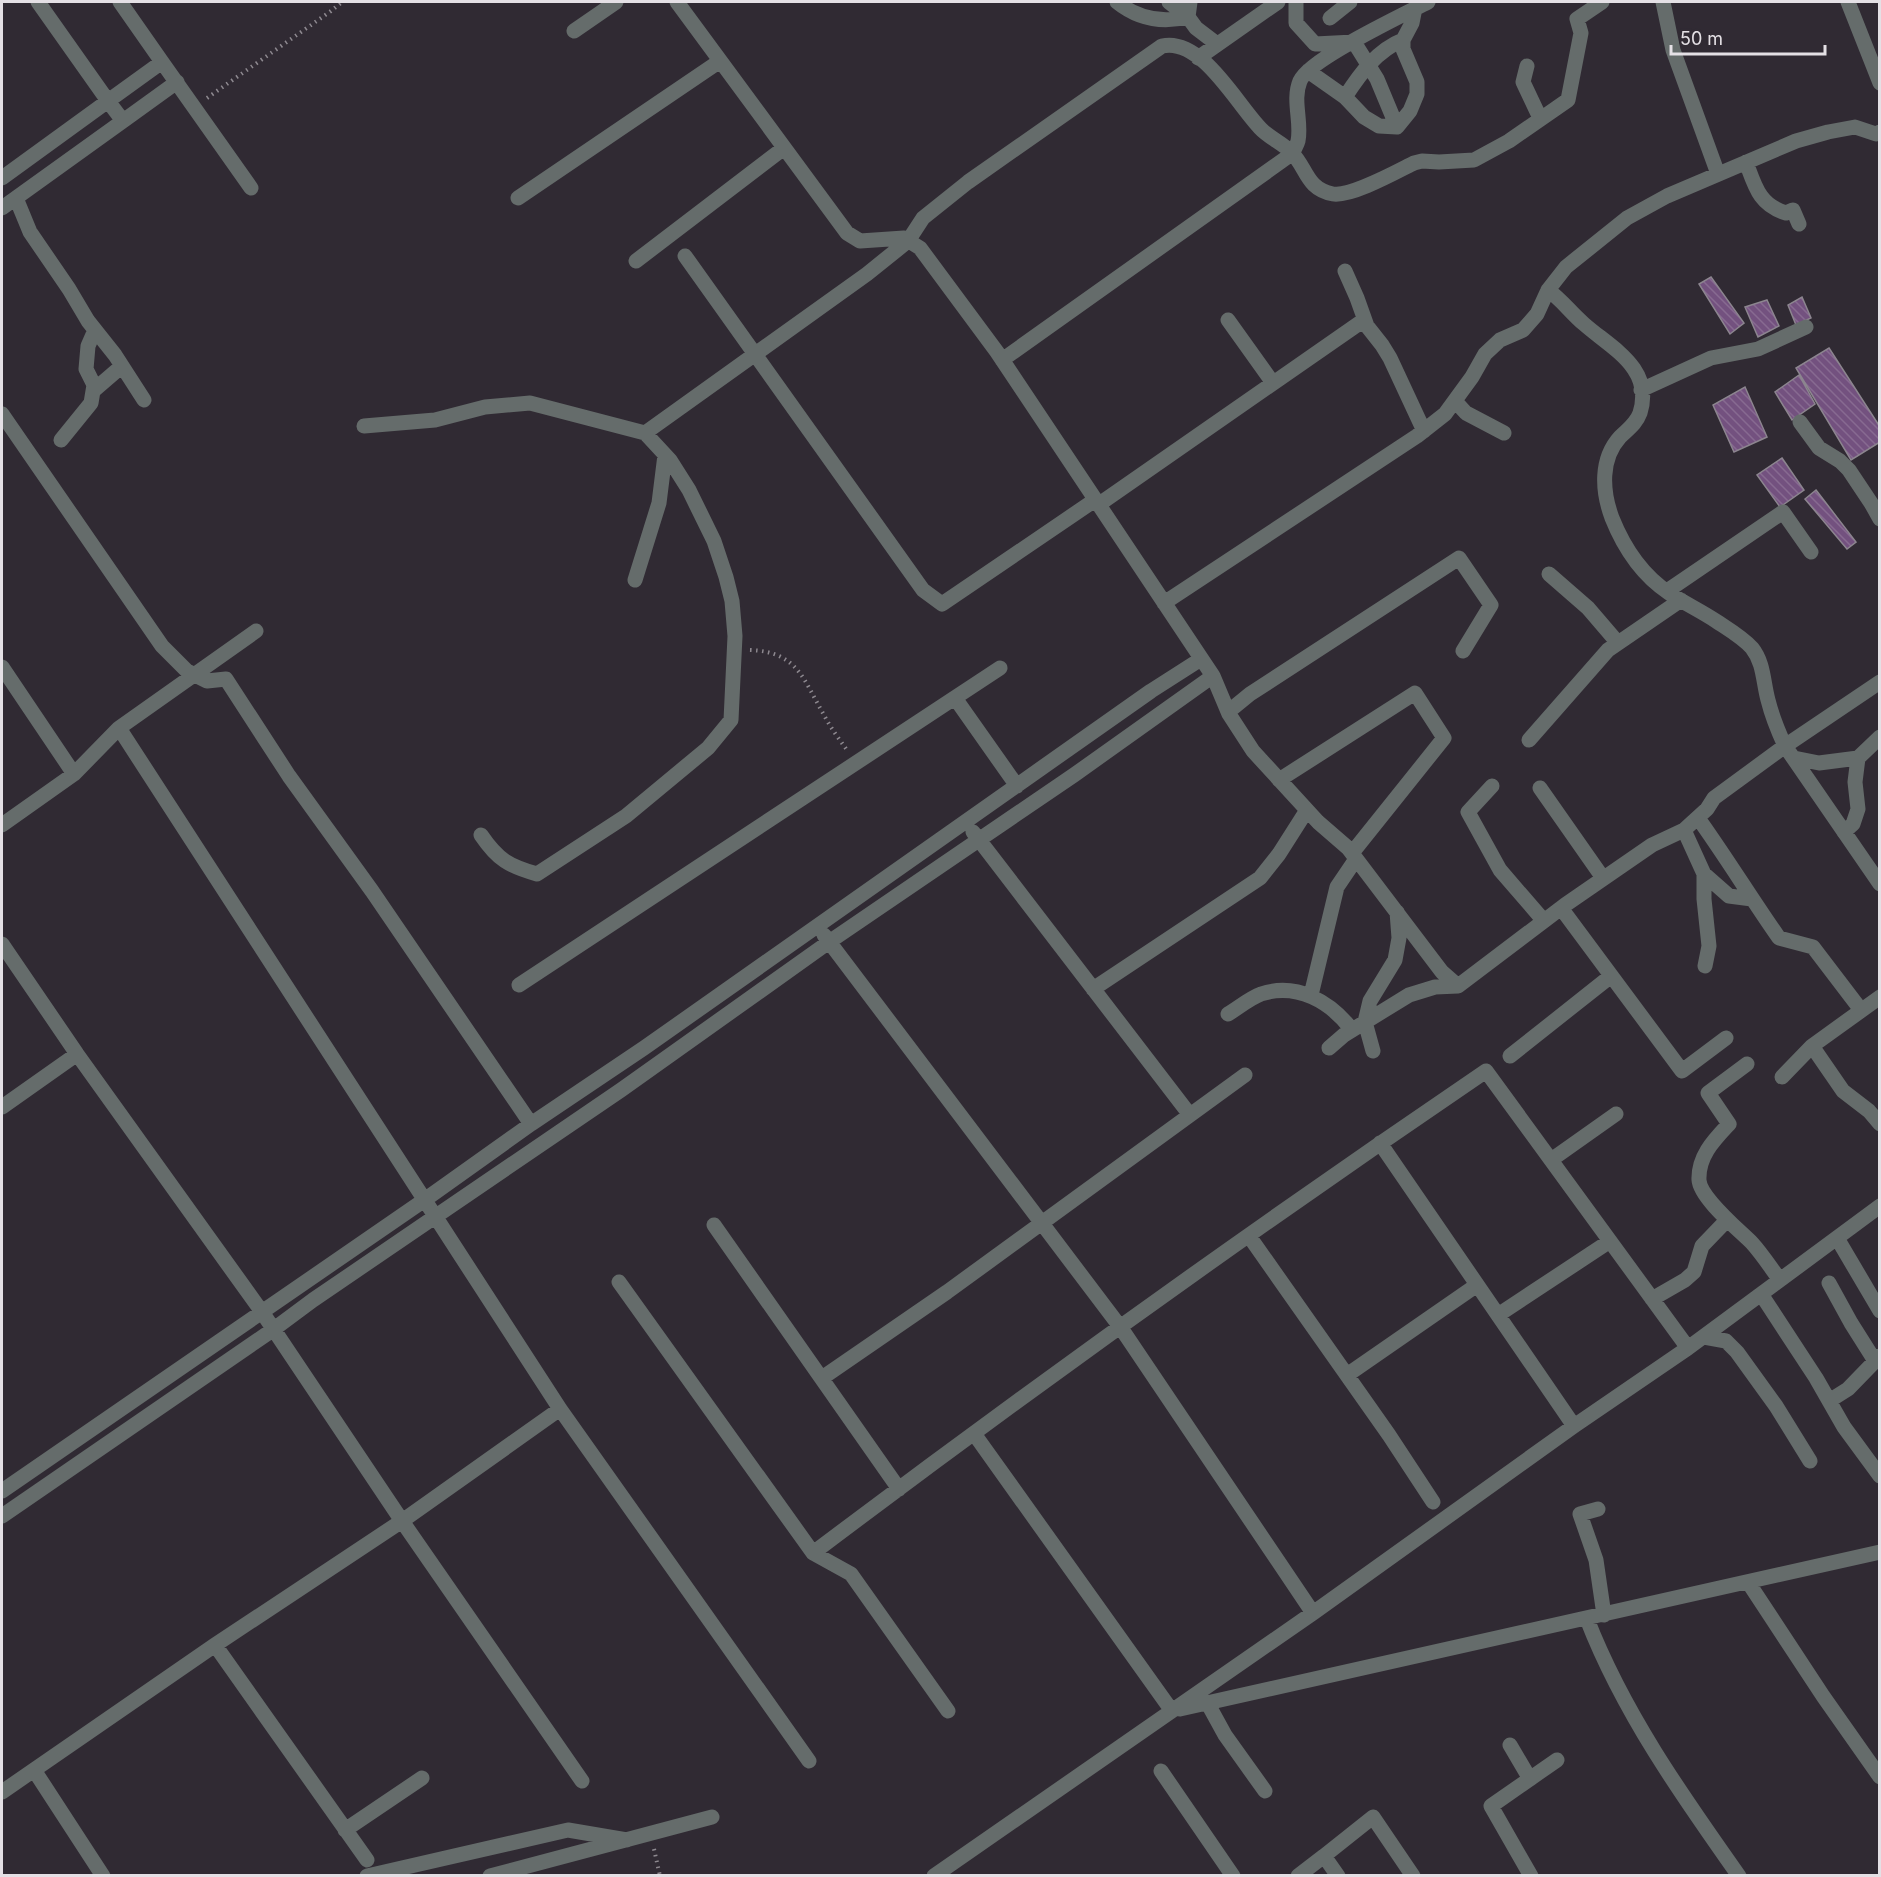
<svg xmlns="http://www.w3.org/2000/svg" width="1881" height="1877" viewBox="0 0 1881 1877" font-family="Inter,sans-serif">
	<defs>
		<pattern id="building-back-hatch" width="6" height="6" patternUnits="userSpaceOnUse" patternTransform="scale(1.5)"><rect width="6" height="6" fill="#73517f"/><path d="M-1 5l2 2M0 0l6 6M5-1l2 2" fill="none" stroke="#876a91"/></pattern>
	</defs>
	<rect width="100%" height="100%" fill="#302a33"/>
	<!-- building -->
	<path fill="url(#building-back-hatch)" stroke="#8c858f" stroke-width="1.5" d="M1711,277L1744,323L1730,334L1699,284Z
		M1802,297L1811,318L1796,325L1788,305Z
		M1767,300L1779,326L1758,337L1745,307Z
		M1829,348L1880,427V442L1851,460L1796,368Z
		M1799,375L1815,404L1792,420L1775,392Z
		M1745,387L1767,437L1734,452L1713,405Z
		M1782,458L1804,490L1780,507L1757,475Z
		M1816,490L1856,542L1847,549L1805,499Z"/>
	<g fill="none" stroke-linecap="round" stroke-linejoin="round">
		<!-- path -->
		<path stroke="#8e8990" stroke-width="4" stroke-dasharray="1.5 4.5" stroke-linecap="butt" d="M207,98L331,11L342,2
			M750,650C798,652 803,679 824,715C830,727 839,739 847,750
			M654,1849L660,1876"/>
		<!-- minor -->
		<path stroke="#656c6b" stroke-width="15" d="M120,2L162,62
			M1117,2C1138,19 1163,23 1188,17
			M1169,2L1188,17
			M1190,2L1188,17L1196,28L1217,44
			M1296,2V23L1315,44L1354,42L1377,79L1397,127
			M1663,2L1673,50L1718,174
			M1848,2L1880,83
			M1330,18L1350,2
			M574,31L616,2
			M1198,58L1278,2
			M1527,66L1523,82L1540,118
			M1308,71L1345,97L1364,117L1379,126L1397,127
			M1345,97C1360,74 1377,50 1403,40
			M123,121L177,82
			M1397,127L1410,111L1417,94V82L1403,49V40L1412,23L1415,8
			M1746,162C1755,186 1759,205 1786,213L1793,210L1799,224
			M2,178L108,101L38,2
			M16,198L30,232L69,289L88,321L115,355L144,400
			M518,198L720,61
			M2,208L123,121L108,101L162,62L251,188
			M685,256L923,590L942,604L1095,500
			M636,261L784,148
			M1345,271L1357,298L1367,326L1382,345L1390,358L1424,431
			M1228,320L1273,383
			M1002,360L1293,153C1294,149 1297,145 1298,141C1302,122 1292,100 1300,81C1309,59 1403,15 1428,2
			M1641,390L1711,358L1758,349L1806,327
			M93,391L122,366
			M1455,401L1466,413L1504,433
			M2,414L162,646L187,671L207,681L226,679L289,776L372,891L531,1124
			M1800,422L1819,448L1840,461L1849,470L1871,503L1880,519
			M364,426L435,420L485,407L530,403L645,433L867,274L908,241L923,218L968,182L1162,46C1201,37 1236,103 1260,128C1269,138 1283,143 1292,153C1307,168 1306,189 1333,194C1351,197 1396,172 1414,163L1422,161L1439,162L1474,160L1509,141L1568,100L1581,33L1577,19L1602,2
			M61,440L91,403L94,385L86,369L88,346L95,330
			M1098,505L1364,320
			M1549,574L1588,608L1618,643
			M635,580L659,503L665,455
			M1667,591L1783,512L1811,552
			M1164,603L1417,436L1445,414L1472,377L1485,354L1500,340L1523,330L1537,314L1548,290L1566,267L1627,218L1667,196L1796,141L1828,132L1855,127L1876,134L1880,132
			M2,667L74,774
			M1213,676L1229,714L1253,751L1318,822L1348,848L1442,972L1458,986
			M1880,682L1785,746L1880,884
			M955,698L1017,786
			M1228,712L1250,694L1459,558L1491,605L1463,651
			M119,728L560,1409L809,1761
			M1529,740L1608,650L1681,600
			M1794,758L1819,763L1858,758
			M1279,780L1415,693L1444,738L1352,853
			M1492,786L1468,812L1500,870L1544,921
			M1540,788L1603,878
			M1698,818C1726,857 1751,898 1779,938L1813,947L1861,1010
			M2,825L74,774L119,728L256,631
			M1684,830L1704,874V899L1709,946L1705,966
			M973,832L1190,1115
			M1844,832L1853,824L1858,809L1855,782L1858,758L1880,737
			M481,835C498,860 509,866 537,874L626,816L708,748L731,720L735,636L732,601L726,577L714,541L689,490L670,460L645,433
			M1704,874L1729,896L1752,899
			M1561,908L1682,1071L1726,1038
			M824,935L1121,1328L1313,1613
			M2,944L77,1054L262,1312L402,1521L582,1781
			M519,985L1000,668
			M1093,989L1260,878L1279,854L1307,810
			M1311,995L1337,887L1356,859
			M1228,1014C1238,1008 1250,998 1261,994C1297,982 1331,1002 1352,1030
			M1812,1046L1880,997
			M1329,1048L1344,1035L1409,995L1435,987L1458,986L1565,905L1652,845L1684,830L1707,809L1714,798L1785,746C1778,731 1772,716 1768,700C1763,682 1764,663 1752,648C1742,637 1728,629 1716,621C1701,611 1684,603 1669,593C1642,575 1624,548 1612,518C1602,491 1600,459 1620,437C1628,429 1636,424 1640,413C1654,368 1611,348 1584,324C1570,312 1563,301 1548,290
			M1373,1051L1365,1022L1370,1001L1395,960L1399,938L1397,912
			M1510,1056L1611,976
			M1747,1064L1708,1093L1729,1124C1714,1140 1698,1156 1699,1180C1700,1198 1739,1230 1752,1243C1762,1254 1771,1268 1780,1280
			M1782,1077L1812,1046L1843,1091L1869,1111L1880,1124
			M2,1107L77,1054
			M1380,1143L1574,1426
			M1551,1160L1616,1114
			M714,1225L899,1489
			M1249,1236L1389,1435L1433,1502
			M1837,1238L1880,1311
			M619,1282L813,1553C1033,1387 1258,1226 1486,1071L1688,1348
			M1829,1283L1851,1323L1875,1361
			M1761,1294L1816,1378L1844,1427L1880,1476
			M1652,1299L1685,1280L1694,1272L1702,1246L1727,1220
			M1498,1315L1610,1241
			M1704,1337L1726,1341L1737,1352L1776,1406L1810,1461
			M1347,1375L1477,1285
			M822,1378L947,1292L1245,1075
			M1829,1401L1848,1389L1880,1356
			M975,1435L1172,1711
			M2,1491L423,1201L531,1124L644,1048L1151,691L1201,659
			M1598,1509L1580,1514L1596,1560L1604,1615
			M2,1516L274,1329L313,1300L621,1090L829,942L1074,775L1213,676L997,352L920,248L904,238L860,241L847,233L677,2
			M813,1553L851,1574L948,1711
			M1748,1582L1823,1696L1880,1777
			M1587,1619C1623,1712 1681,1794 1739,1876
			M215,1645L367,1860
			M1208,1704L1225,1735L1265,1791
			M1180,1709L1880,1552
			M1510,1745L1530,1779
			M34,1770L103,1876
			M1161,1771L1233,1876
			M2,1792L215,1645L402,1521L560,1409
			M345,1830L422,1778
			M1324,1856L1373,1817L1413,1876
			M367,1876L568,1830L627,1840
			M490,1876L712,1817
			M934,1876L1313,1613L1574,1426L1688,1348L1880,1206
			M1298,1876L1324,1856L1338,1876
			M1531,1876L1491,1806L1557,1760"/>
	</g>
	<!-- border -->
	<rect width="1881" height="1877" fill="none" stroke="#e4e0e5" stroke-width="6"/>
	<!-- scale -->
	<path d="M1671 45v9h154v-9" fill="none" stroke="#e4e0e5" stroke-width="3"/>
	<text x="1680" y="45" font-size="18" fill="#e4e0e5" stroke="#302a33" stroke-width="4.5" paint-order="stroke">50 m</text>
</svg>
